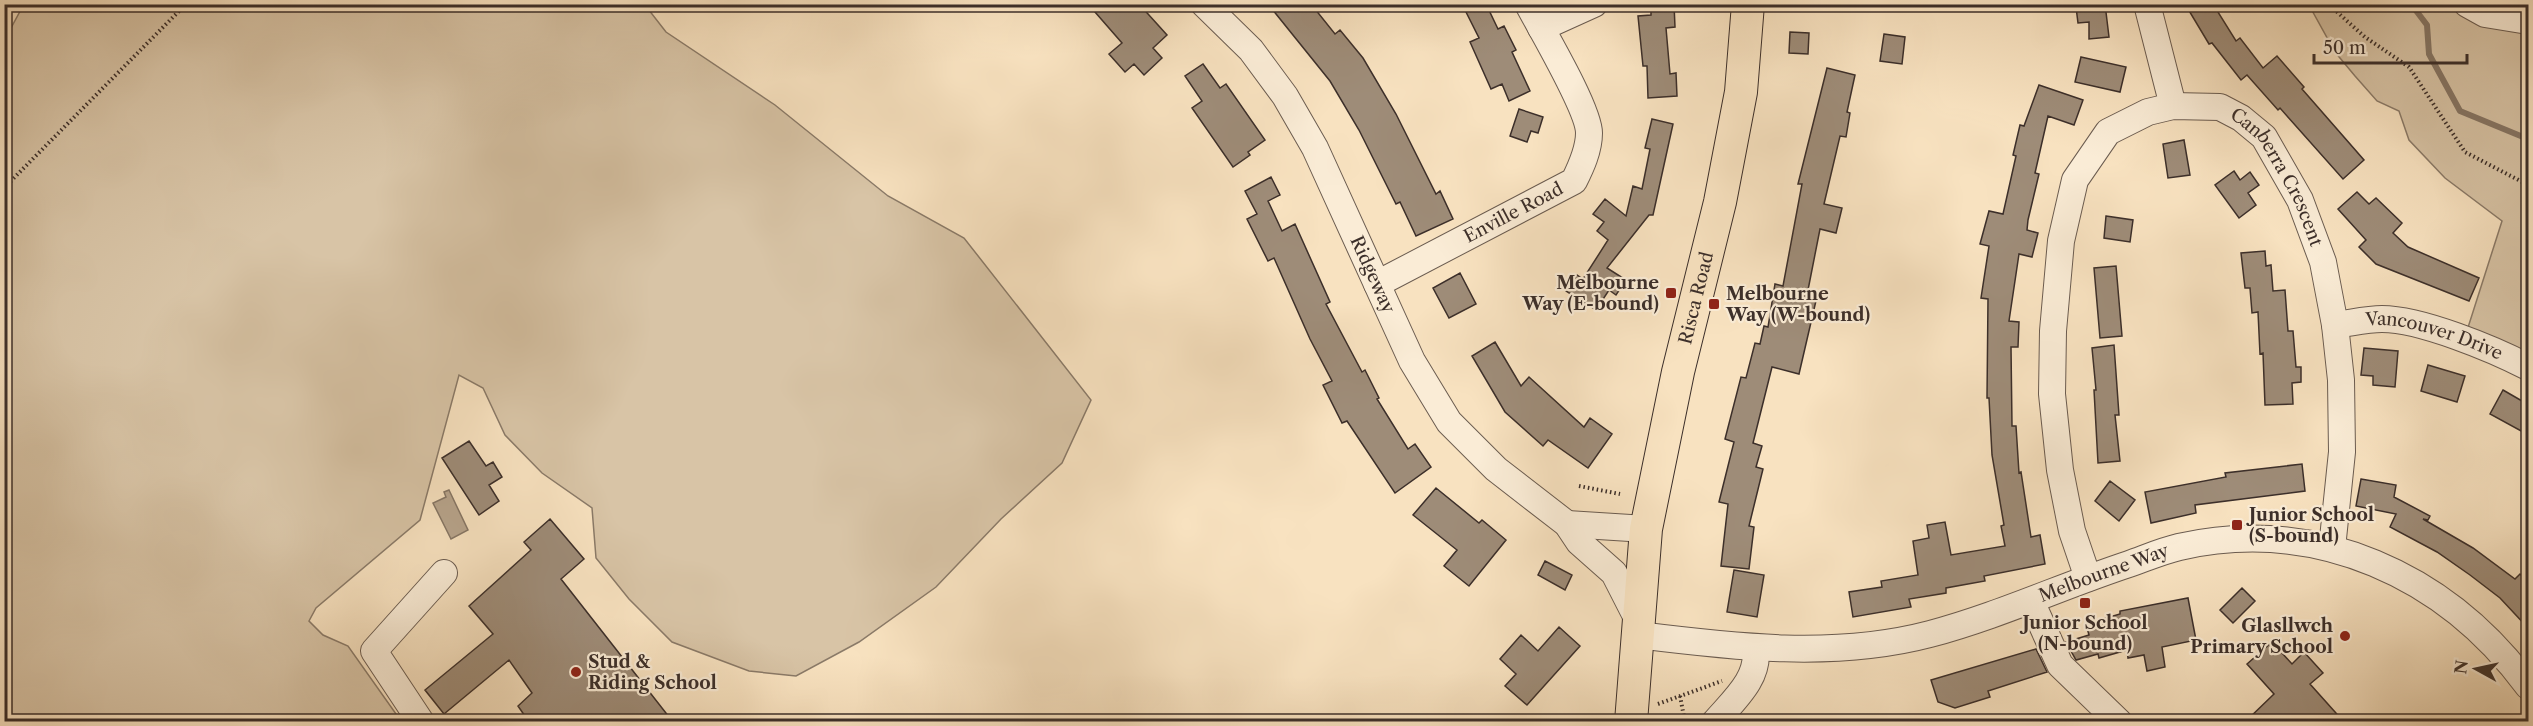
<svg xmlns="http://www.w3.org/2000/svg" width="2533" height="726" viewBox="0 0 2533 726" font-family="'Libre Caslon Text',serif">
	<rect width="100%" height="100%" fill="#f8e2c0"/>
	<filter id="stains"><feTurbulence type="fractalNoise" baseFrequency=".00333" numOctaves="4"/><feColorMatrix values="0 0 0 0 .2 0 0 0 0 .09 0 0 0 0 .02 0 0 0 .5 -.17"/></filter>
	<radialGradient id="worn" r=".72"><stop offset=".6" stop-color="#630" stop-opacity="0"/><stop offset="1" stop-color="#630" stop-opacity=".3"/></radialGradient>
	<!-- green -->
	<path fill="#d8c4a6" stroke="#8a7a68" stroke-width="1.5" d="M24,4L645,5L666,32L775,105L888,196L964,238L1091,400L1062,463L1001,519L936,587L859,642L796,676L749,671L672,642L629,599L596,558L592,508L542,473L505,435L483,388L459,375L420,520L316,608L309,621L323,635L348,646L401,721H5L4,41Z
		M2309,5H2528V367L2464,340L2502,221L2445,178L2409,140L2399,111L2377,101L2355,76L2335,52Z"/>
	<!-- water -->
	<path fill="#b8a58d" stroke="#867665" stroke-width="1.5" d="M449,490L468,530L451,539L433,503L446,497L444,492Z"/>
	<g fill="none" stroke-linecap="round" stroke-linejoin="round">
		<!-- stream -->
		<path stroke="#867665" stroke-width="6" d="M2411,4L2427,25L2429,54L2460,111L2528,139"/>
	</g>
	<!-- building -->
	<path fill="#9e8c78" stroke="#3c2f2a" stroke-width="1.5" d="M1088,4H1139L1167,35L1153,48L1162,58L1144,75L1134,64L1125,72L1109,54L1122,43Z
		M1268,4H1311L1335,34L1340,30L1363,58L1396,114L1436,194L1440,191L1453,219L1416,236L1400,202L1396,204L1359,130L1330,81Z
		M1462,4H1486L1498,29L1504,26L1516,50L1512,52L1530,91L1509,101L1502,84L1491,89L1470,42L1479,38Z
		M1651,4H1674L1675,27L1666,28L1670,74L1676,73L1677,96L1648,98L1647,66H1643L1638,16L1651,15Z
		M2105,4L2109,37L2089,39V22L2078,23L2076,7Z
		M2185,4H2213L2236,41L2240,38L2263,68L2277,56L2304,87L2302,89L2364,160L2343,179L2280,108L2278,110L2247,75L2241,80L2212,43L2209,44Z
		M1790,32L1809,33L1808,54L1789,53Z
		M1884,34L1905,37L1902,64L1880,61Z
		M2081,57L2126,67L2120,92L2075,82Z
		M1203,64L1220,88L1226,84L1265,140L1248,152L1250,155L1233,167L1192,108L1202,101L1185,76Z
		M1827,68L1855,75L1847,112L1850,113L1846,137L1840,136L1824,204L1842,208L1836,233L1820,229L1808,290L1818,292L1799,374L1772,367L1753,443L1762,446L1756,467L1763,469L1749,526L1754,527L1749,569L1721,566L1728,504L1719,502L1734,442L1725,439L1741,377L1746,378L1755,343L1760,344L1764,326L1768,327L1775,284L1783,286L1802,184H1798Z
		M2039,85L2083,100L2074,125L2048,116L2035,173L2039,174L2028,220L2027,230L2038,233L2032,257L2019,254L2009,321L2019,322L2018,347H2011L2012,426H2016L2019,473L2021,472L2031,537L2040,535L2045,564L1984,576L1985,581L1946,588V593L1909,599L1911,607L1853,617L1849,592L1882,587L1881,581L1918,575L1913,541L1929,538L1927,525L1945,522L1951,555L2005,546L2001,526L2004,525L1992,455L1989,398H1987L1988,299L1981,298L1989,246L1980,244L1989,211L2003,214L2016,156L2013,155L2020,125L2024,126Z
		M1519,109L1543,117L1538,133L1531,131L1527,142L1510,136Z
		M1652,119L1673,124L1653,215H1649L1607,268L1626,280L1616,295L1609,290L1596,310L1566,291L1577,275L1583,279L1608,240L1597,231L1604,222L1593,214L1605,199L1626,216L1633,186L1642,189L1650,149L1645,148Z
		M2184,140L2190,175L2168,178L2163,144Z
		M2234,171L2240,180L2250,172L2259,185L2248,193L2256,205L2239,218L2215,185Z
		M1271,177L1280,195L1268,201L1282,231L1295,224L1330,302L1326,304L1362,372L1365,370L1379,398L1377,399L1408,449L1415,444L1431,467L1395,493L1347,421L1342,423L1323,385L1332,381L1310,339L1274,258L1268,261L1247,219L1257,214L1245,191Z
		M2357,192L2369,204L2376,198L2402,223L2393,233L2408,247L2479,278L2469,301L2376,264L2359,247L2366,240L2338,209Z
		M2106,216L2133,220L2130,242L2104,238Z
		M2265,251L2266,266L2271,265L2273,291L2285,290L2288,331H2293L2296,367H2301V382L2292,383L2293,404L2265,405L2263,353L2260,354L2258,312L2252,313L2250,288H2245L2241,253Z
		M2116,266L2122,336L2100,338L2094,268Z
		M1460,273L1476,304L1449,318L1433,288Z
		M1495,342L1521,386L1529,377L1584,427L1590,418L1612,434L1588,468L1548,440L1543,446L1505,412L1472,356Z
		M2114,345L2119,415H2115L2120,461L2098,463L2094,390H2096L2092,348Z
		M2364,348L2398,351L2395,387L2373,385V376L2361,375Z
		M2428,365L2465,376L2457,402L2421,391Z
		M2503,390L2529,405V423L2523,432L2490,414Z
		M469,441L486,466L493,462L502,477L489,485L499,501L479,515L442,458Z
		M2302,464L2305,491L2195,505L2196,513L2151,523L2145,492L2226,477L2225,473Z
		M2361,479L2396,485L2394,497L2430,516L2428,520L2423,519L2473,548L2515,579L2520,574L2529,583V629L2500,598L2470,575L2437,552L2390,527L2396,514L2356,506Z
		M2110,481L2135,500L2119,521L2095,501Z
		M1436,488L1479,523L1482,520L1506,540L1469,586L1444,566L1457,550L1413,515Z
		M550,519L584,559L561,579L673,722H529L518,706L532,693L509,660L444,714L425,690L493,634L469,606L531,550L524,542Z
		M1545,561L1572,575L1565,590L1538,575Z
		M1734,570L1764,575L1757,617L1727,612Z
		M2242,588L2255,601L2233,623L2220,610Z
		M2188,598L2196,640L2162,647L2165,667L2147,671L2144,655L2128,658L2127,650L2099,658L2098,654L2076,660L2066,642L2089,635L2086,624L2120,614V611Z
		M1559,627L1580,646L1527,705L1505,686L1516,674L1500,659L1521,635L1538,651Z
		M2272,642L2292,664L2304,652L2323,673L2310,684L2344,722H2245L2274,694L2247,664Z
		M2036,649L2047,672L1988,691L1990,697L1955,708L1938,702L1931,680Z"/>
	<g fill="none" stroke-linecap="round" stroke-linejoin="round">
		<!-- minor casing -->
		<g stroke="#6b5c50" stroke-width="28">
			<g id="minor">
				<path id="s1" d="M1204,4L1251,50L1285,96L1315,148L1412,361L1449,422L1496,469L1567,524L1579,542L1614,573L1639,622"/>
				<path d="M2147,4L2173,106"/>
				<path d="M2467,4L2485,14L2528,21"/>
				<path d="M1541,28L1594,4"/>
				<path id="s2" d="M1377,284L1574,181C1581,167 1589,150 1589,133C1589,109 1541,29 1528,4"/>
				<path id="s3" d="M2335,325C2351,323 2367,319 2382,319C2421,319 2493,349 2528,367"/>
				<path d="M1567,524L1646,529"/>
				<path id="s4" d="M2088,578L2072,531L2060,470L2052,394L2053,331L2061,241L2075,180L2108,132L2148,112L2173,106L2220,107L2241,118L2264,137L2300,200L2323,262L2335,325L2341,380L2342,452L2332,548"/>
				<path d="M2031,601L2060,665L2119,722"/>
				<path id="s5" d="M1638,635C1734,647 1835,659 1930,634C1998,616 2062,586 2129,564C2146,558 2162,551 2179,547C2317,516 2446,575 2528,686"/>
				<path d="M421,722L374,651L444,573"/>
				<path d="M1715,722C1734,700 1761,677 1755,647"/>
			</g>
		</g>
		<!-- major casing -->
		<g stroke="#3c2f2a" stroke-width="34">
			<g id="major">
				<path id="s6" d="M1631,722L1646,529L1678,372L1720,202L1741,92L1748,4"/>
			</g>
		</g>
		<!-- path -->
		<path stroke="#3c2f2a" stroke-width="4" stroke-dasharray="1.5 3" stroke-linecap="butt" d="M2332,4L2336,11L2365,37L2409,67L2465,152L2528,185
			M4,188L186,4
			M1579,486L1620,494
			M1680,696L1685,722
			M1658,704L1722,681"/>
		<!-- minor -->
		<use href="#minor" stroke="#faecd6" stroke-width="26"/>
		<!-- major -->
		<use href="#major" stroke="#f8e2c0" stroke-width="32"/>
	</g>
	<!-- markers -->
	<g fill="#8f2418" stroke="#faecd6" stroke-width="2">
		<rect x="1665" y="287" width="12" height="12" rx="3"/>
		<rect x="1708" y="298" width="12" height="12" rx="3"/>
		<rect x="2231" y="519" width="12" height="12" rx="3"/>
		<rect x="2079" y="597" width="12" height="12" rx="3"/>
		<circle cx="2345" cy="636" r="6"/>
		<circle cx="576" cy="672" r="6"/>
	</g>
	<g text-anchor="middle" stroke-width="4.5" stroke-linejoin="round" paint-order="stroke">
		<!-- street labels -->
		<g font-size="18" fill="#3c2f2a" stroke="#faecd6">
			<text dy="6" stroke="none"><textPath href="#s4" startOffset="674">Canberra Crescent</textPath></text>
			<text dy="6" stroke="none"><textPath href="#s2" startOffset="154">Enville Road</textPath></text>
			<text dy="6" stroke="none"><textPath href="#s1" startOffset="322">Ridgeway</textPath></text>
			<text dy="6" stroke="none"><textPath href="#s6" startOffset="430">Risca Road</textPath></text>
			<text dy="6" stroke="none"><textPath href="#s3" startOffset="102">Vancouver Drive</textPath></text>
			<text dy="6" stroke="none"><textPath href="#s5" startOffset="478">Melbourne Way</textPath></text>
		</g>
		<!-- poi labels -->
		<g font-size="18" font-weight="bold" fill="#3c2f2a" stroke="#faecd6" text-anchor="start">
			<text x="1659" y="289" text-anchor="end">Melbourne<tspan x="1659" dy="21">Way (E-bound)</tspan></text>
			<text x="1726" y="300">Melbourne<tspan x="1726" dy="21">Way (W-bound)</tspan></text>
			<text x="2249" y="521">Junior School<tspan x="2249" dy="21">(S-bound)</tspan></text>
			<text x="2085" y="629" text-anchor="middle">Junior School<tspan x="2085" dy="21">(N-bound)</tspan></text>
			<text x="2333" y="632" text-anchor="end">Glasllwch<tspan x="2333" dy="21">Primary School</tspan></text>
			<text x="588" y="668">Stud &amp;<tspan x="588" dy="21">Riding School</tspan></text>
		</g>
	</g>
	<!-- margin -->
	<rect width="2533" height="726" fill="none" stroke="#f8e2c0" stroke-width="24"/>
	<rect x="6" y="6" width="2521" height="714" fill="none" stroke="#3c2f2a" stroke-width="3"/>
	<rect x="12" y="12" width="2509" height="702" fill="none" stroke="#3c2f2a" stroke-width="1.5"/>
	<!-- north arrow -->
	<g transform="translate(2476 669) rotate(278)" stroke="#faecd6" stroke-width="4.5" paint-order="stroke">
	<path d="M0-4.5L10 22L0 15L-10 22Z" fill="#3c2f2a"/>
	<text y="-9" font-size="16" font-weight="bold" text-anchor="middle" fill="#3c2f2a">N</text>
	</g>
	<!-- scale -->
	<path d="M2314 54v9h153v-9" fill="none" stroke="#3c2f2a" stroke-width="3"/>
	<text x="2323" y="54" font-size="18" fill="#3c2f2a" stroke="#faecd6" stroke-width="4.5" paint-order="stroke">50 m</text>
	<rect width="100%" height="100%" filter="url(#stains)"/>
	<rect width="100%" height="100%" fill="url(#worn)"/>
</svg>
